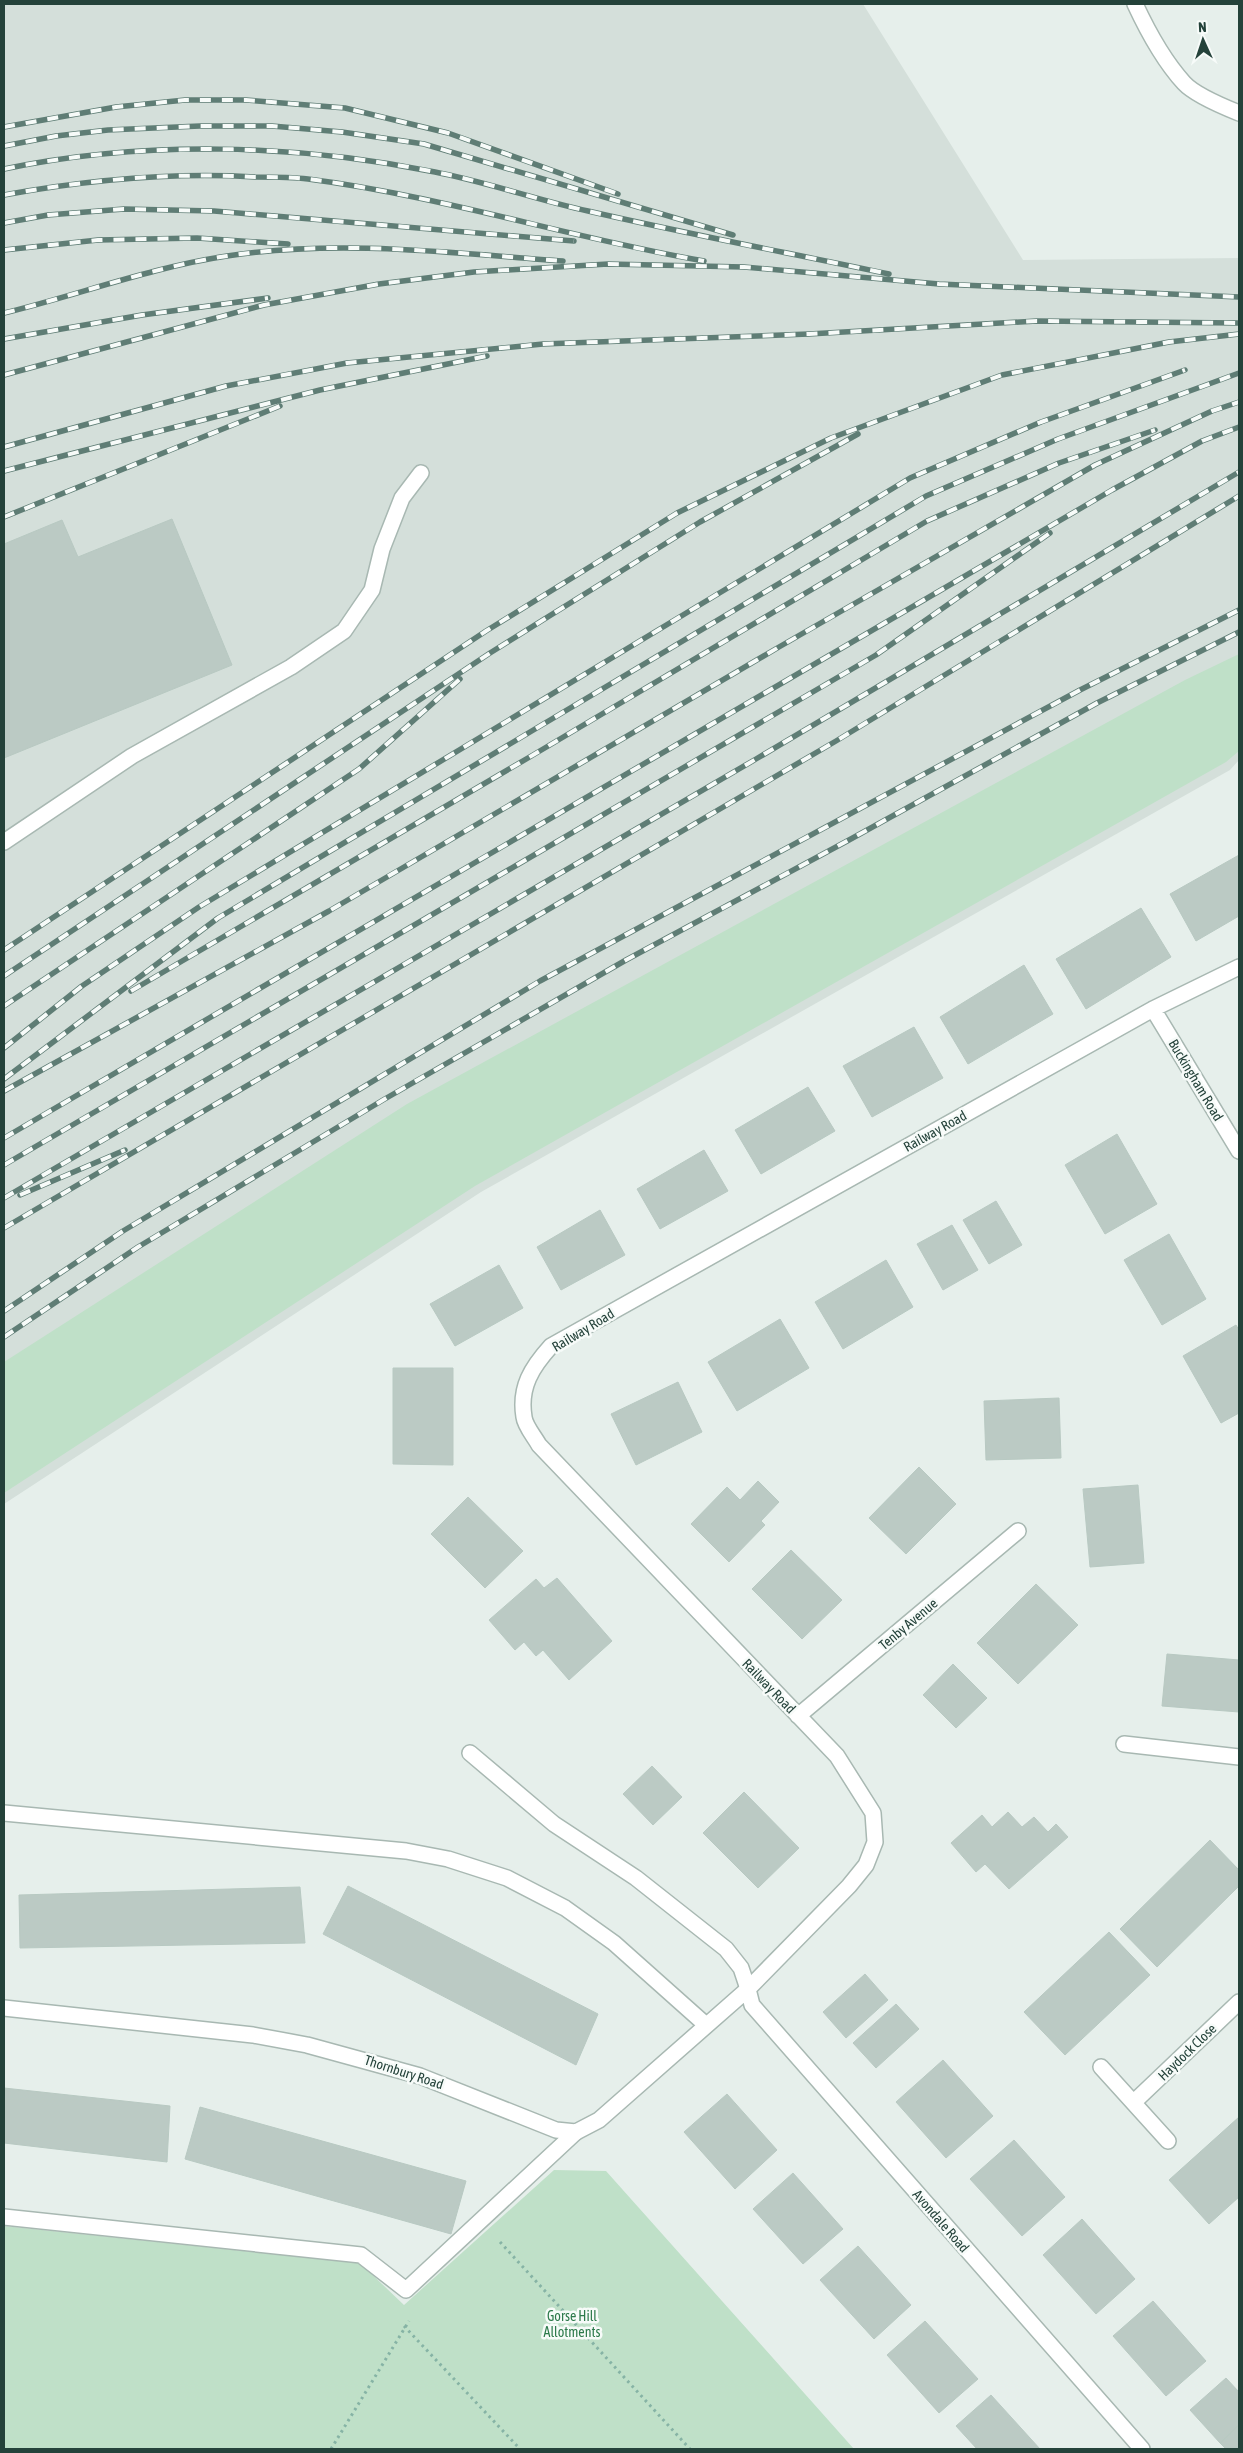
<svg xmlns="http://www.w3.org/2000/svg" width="1243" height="2453" viewBox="0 0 1243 2453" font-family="'Asap Condensed',sans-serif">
	<rect width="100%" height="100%" fill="#e6efeb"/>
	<!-- built -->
	<path fill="#d4dfda" d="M4,4H863L1023,260L1239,258V760L1230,770L481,1192L4,1504Z"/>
	<!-- green -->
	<path fill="#bfe0c8" d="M1239,654V751L1226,762L475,1186L4,1493V1362L407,1104L1185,680Z
		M554,2170L606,2171L854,2449H4V2226L360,2263L404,2305Z"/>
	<!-- building -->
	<path fill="#bbcac4" stroke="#b8c9c2" d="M172,519L232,665L4,758V544L62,520L78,557Z
		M1239,855V916L1196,941L1170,894Z
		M1141,908L1171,957L1086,1009L1056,959Z
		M1024,965L1053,1014L968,1064L940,1017Z
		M914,1027L943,1078L872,1117L843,1066Z
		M808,1087L835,1131L761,1174L735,1130Z
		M1117,1134L1157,1204L1105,1234L1065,1165Z
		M704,1150L728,1191L660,1229L637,1189Z
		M996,1201L1022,1245L989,1264L963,1220Z
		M600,1210L625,1255L561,1290L537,1247Z
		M952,1225L978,1270L943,1290L917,1244Z
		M1169,1234L1206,1299L1162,1325L1124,1260Z
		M886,1260L913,1307L843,1349L815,1302Z
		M499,1265L523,1308L455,1346L430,1304Z
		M780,1319L809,1368L737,1411L708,1362Z
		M1236,1325L1239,1330V1413L1221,1423L1183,1356Z
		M393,1368H453V1465L393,1464Z
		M678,1382L702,1432L636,1465L611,1414Z
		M1059,1398L1061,1458L986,1460L984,1401Z
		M919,1467L956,1504L906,1554L869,1518Z
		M758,1481L779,1502L761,1521L765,1525L729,1562L691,1524L727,1487L740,1500Z
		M1138,1485L1144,1563L1090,1567L1083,1489Z
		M468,1497L523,1551L485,1588L431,1534Z
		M791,1550L842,1600L802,1639L752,1589Z
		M557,1578L612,1641L569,1680L543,1650L536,1656L524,1642L515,1650L489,1620L536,1579L544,1588Z
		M1036,1584L1078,1625L1018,1684L977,1643Z
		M1167,1654L1239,1660V1712L1162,1706Z
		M953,1664L987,1698L956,1728L923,1695Z
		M652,1766L682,1797L653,1825L623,1794Z
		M744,1792L799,1848L758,1888L703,1833Z
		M1008,1812L1022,1827L1034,1817L1048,1832L1056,1824L1068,1837L1009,1889L985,1864L976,1872L951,1843L982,1815L992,1827Z
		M1210,1840L1239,1870V1886L1157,1967L1120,1929Z
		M348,1886L598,2014L576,2065L323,1934Z
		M300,1887L305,1943L20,1948L19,1895Z
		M1109,1932L1150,1975L1065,2055L1024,2012Z
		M865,1974L888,2000L846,2038L823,2012Z
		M896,2004L919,2029L876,2068L853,2043Z
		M943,2060L993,2116L946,2158L896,2102Z
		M4,2088L170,2106L167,2162L4,2143Z
		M727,2094L777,2150L735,2189L684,2132Z
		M200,2107L466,2181L451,2234L185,2159Z
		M1239,2117V2197L1209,2224L1169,2180Z
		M1014,2140L1065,2197L1022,2236L970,2179Z
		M793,2173L843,2229L803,2264L753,2209Z
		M1082,2219L1135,2279L1096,2314L1043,2255Z
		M858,2246L911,2305L874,2339L820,2280Z
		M1153,2301L1206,2361L1166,2396L1113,2336Z
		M925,2321L978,2379L939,2413L887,2355Z
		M1226,2378L1239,2392V2425L1220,2443L1190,2410Z
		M991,2395L1040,2449H977L956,2426Z
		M1239,2425V2449H1226L1220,2443Z"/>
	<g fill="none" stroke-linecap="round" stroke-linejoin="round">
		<!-- service casing -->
		<g stroke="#a8b8b2" stroke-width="18">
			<path id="service" d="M1135,4C1148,32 1163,60 1184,83C1195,95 1224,107 1239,113
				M4,842L132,756L291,667L344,631L372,590L382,549L402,498L421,473
				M470,1753L554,1824L636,1878L726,1949L741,1968L748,1989
				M4,1813L406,1851L448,1859L507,1878L565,1908L614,1943L706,2025
				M4,2217L361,2255L406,2290L576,2132"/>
		</g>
		<!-- minor casing -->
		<g stroke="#a8b8b2" stroke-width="18">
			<path id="minor" d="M1153,1009L1239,1151
				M798,1716L1018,1531
				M1124,1744L1239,1757
				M748,1989L752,2005L1142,2449
				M4,2008L253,2035L307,2045L420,2076L556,2130L576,2132L599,2120L748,1989L849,1886L866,1865L875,1842L873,1813L837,1756L539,1445C534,1436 525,1426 524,1417C519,1387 532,1367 551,1346L1153,1009L1239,967
				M1101,2067L1168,2141
				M1134,2102L1239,2002"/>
		</g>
		<!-- path -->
		<path stroke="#86b3a5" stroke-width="3" stroke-dasharray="2.5 4" stroke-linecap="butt" d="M500,2242L690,2449
			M404,2326L520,2449
			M331,2449L409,2321"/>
		<!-- service -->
		<use href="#service" stroke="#fff" stroke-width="15"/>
		<!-- minor -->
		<use href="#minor" stroke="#fff" stroke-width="15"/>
		<!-- rail casing -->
		<g stroke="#5f7d75" stroke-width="5.5">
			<path id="rail" d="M4,127L116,107L185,100H246L345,108L448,133L618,194
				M4,146L56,136L108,130L200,126H272L342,132L424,144L733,235
				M4,169C144,140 295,144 435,172C487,182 537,200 588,211C688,234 789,253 889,274
				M4,195C87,180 171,172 255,177C273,177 291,177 308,179C442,196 571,238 704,261
				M4,223L48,215L124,209L214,211L574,241
				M4,250L98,240L197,238L288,244
				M4,313C78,295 152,267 227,256C338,239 452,253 563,261
				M4,339L142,315L268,298
				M4,375L264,305L379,284L474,272L608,264L744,267L939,284L1239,297
				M4,447L226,386L347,363L543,344L809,334L1037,321L1239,323
				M4,471L320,390L487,356
				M4,517L280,406
				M4,950L486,631L677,513L831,438L1002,375L1169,342L1239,334
				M4,976L490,653L700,522L858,434
				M131,991L533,755L927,521L1059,463L1155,430
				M4,1006L359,769L460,679
				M4,1048L82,986L199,907L910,478L1041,422L1185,370
				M4,1079L218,918L926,496L1058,439L1239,373
				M4,1091L329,911L779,647L1095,465L1212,411L1239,402
				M4,1138L1112,490L1202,441L1239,427
				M4,1165L876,655L1050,533
				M20,1195L125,1150
				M4,1198L756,759L1239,472
				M4,1228L836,741L1239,496
				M4,1311L123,1231L540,981L1080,690L1239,610
				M4,1337L138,1247L383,1100L626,960L849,840L1097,703L1239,632"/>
		</g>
		<!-- rail -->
		<use href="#rail" stroke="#f7fbf9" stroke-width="4" stroke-dasharray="11" stroke-linecap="butt"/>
	</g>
	<g text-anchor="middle" stroke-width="5" stroke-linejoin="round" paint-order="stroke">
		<!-- street labels -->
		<g font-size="14" fill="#24423a" stroke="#f7fbf9">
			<text transform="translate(1196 1080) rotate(59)" y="5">Buckingham Road</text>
			<text transform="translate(935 1131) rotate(-29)" y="5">Railway Road</text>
			<text transform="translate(583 1330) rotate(-31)" y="5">Railway Road</text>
			<text transform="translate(908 1624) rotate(-40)" y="5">Tenby Avenue</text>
			<text transform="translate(769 1686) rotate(46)" y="5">Railway Road</text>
			<text transform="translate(1187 2052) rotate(-44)" y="5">Haydock Close</text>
			<text transform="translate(404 2072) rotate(18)" y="5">Thornbury Road</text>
			<text transform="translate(941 2221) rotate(49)" y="5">Avondale Road</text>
		</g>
		<!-- park labels -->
		<g font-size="14" fill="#2d7a4b" stroke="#f7fbf9">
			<text x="572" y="2321">Gorse Hill<tspan x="572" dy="16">Allotments</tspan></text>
		</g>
	</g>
	<!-- border -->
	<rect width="1243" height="2453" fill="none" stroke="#24423a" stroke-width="10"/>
	<!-- north arrow -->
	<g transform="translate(1203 40) rotate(357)" stroke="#f7fbf9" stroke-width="4" paint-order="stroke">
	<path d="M0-4L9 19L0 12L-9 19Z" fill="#24423a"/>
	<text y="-8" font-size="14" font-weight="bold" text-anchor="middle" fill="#24423a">N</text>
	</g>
</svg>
